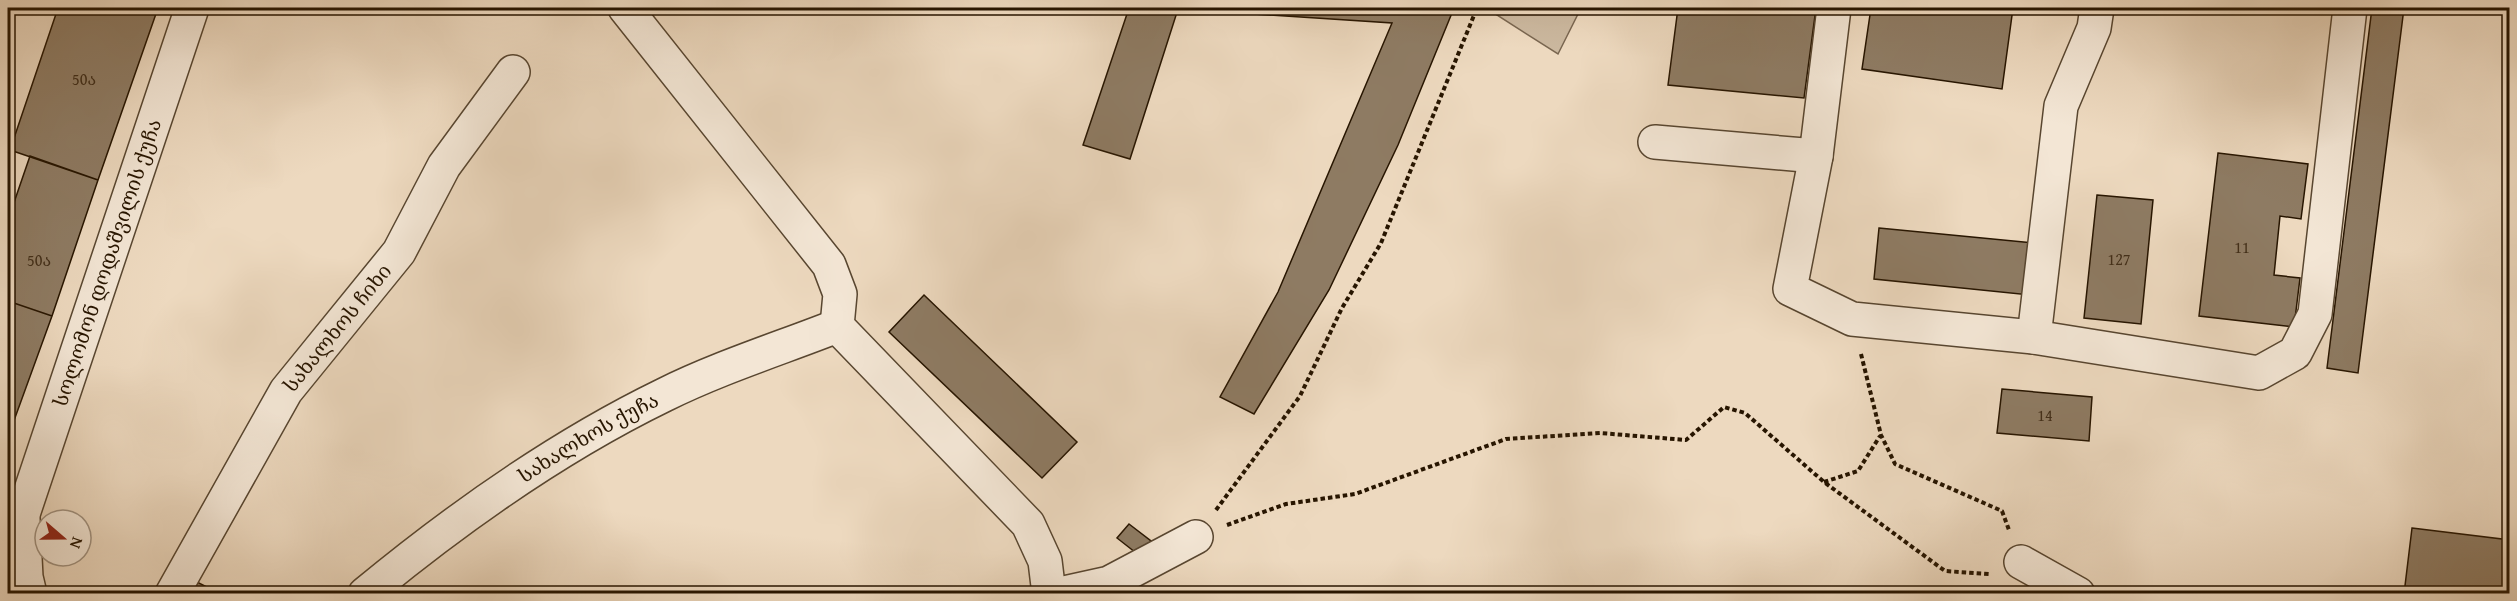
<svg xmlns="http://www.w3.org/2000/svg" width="2517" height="601" viewBox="0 0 2517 601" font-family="'Gentium Book Plus','Noto Serif Georgian',serif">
	<rect width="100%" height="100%" fill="#edd9bf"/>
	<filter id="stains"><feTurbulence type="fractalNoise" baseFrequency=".00333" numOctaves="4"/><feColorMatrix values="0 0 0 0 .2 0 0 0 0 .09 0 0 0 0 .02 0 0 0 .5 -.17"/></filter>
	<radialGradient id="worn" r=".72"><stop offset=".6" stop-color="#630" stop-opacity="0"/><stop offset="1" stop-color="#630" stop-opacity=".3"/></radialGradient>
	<!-- green -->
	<path fill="#cbb89f" stroke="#796650" stroke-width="1.5" d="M1486,8H1581L1558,54Z"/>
	<!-- building -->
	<path fill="#8e7b63" stroke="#271500" stroke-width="1.5" d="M58,8H158L98,180L10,150Z
		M1129,8H1454L1398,145L1329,290L1254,414L1220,397L1278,292L1392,23L1178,9L1130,159L1083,145Z
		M1678,8H1816L1804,98L1668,85Z
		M1871,8H2013L2002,89L1862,69Z
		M2372,8H2404L2358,373L2327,368Z
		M2218,153L2308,164L2301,219L2280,216L2274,275L2300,278L2294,327L2199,316Z
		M30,156L98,180L52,316L8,301V220Z
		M2097,195L2153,200L2141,324L2084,318Z
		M1879,228L2035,243L2030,295L1874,279Z
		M924,295L1077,442L1042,478L889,332Z
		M8,301L52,316L8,437Z
		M2002,389L2092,397L2089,441L1997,433Z
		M1129,524L1151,541L1140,556L1117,538Z
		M2412,528L2510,540V594H2404Z
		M189,578L207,587L204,594H181Z"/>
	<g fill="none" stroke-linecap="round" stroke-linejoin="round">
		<!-- minor casing -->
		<g stroke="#584630" stroke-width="36">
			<g id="minor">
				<path d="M625,8L829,265L840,294L837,326L1028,524L1045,561L1049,594"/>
				<path d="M1655,142L1816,156L1834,8"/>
				<path d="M1816,156L1790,289L1852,319L2034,337L2259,373L2295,353L2315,314L2350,8"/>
				<path d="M2034,337L2061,106L2094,28L2097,8"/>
				<path d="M23,519L26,577L30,594"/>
				<path id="s1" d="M8,550L22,517L192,8"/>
				<path d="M2021,562L2078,594"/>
				<path id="s2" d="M172,594L286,391L399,252L444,166L513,72"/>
				<path id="s3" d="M365,594C457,518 557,447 664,395C718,368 781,348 837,326"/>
				<path d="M1059,594L1109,583L1196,537"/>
			</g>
		</g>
		<!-- path -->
		<path stroke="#271500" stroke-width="4" stroke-dasharray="4.5 3" stroke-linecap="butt" d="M1861,354L1881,435L1895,464L2002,511L2009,530
			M1824,482L1858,471L1880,436
			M1216,510L1300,396L1342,308L1381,243L1477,8
			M1227,525L1286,504L1355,494L1506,439L1600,433L1686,440L1724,407L1745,413L1824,482L1945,571L1989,574"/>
		<!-- minor -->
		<use href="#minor" stroke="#f3e6d5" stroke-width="33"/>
	</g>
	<g text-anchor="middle" stroke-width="5" stroke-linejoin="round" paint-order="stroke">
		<!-- number labels -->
		<g font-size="16" fill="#412e19">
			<text x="84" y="85">50ა</text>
			<text x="2242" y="253">11</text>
			<text x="2119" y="265">127</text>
			<text x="39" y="266">50ა</text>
			<text x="2045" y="421">14</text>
		</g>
		<!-- street labels -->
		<g font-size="20" fill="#271500" stroke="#f3e6d5">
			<text dy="7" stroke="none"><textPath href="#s1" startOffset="304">სოლომონ დოდაშვილის ქუჩა</textPath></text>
			<text dy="7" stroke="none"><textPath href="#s2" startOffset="314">სახალხოს ჩიხი</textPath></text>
			<text dy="7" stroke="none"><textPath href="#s3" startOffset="273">სახალხოს ქუჩა</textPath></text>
		</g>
	</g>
	<!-- margin -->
	<rect width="2517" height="601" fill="none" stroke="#edd9bf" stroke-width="30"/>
	<rect x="9" y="9" width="2499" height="583" fill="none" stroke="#271500" stroke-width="3"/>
	<rect x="15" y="15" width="2487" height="571" fill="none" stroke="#271500" stroke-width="1.5"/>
	<!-- north arrow -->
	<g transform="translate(63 538) rotate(110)"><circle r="28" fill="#f3e6d5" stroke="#a19280" stroke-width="1.5"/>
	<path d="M0-4.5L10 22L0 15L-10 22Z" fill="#8f2418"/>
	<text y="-9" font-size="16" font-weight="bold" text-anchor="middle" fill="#271500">N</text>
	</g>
	<rect width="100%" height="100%" filter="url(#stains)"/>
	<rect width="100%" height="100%" fill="url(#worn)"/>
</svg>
